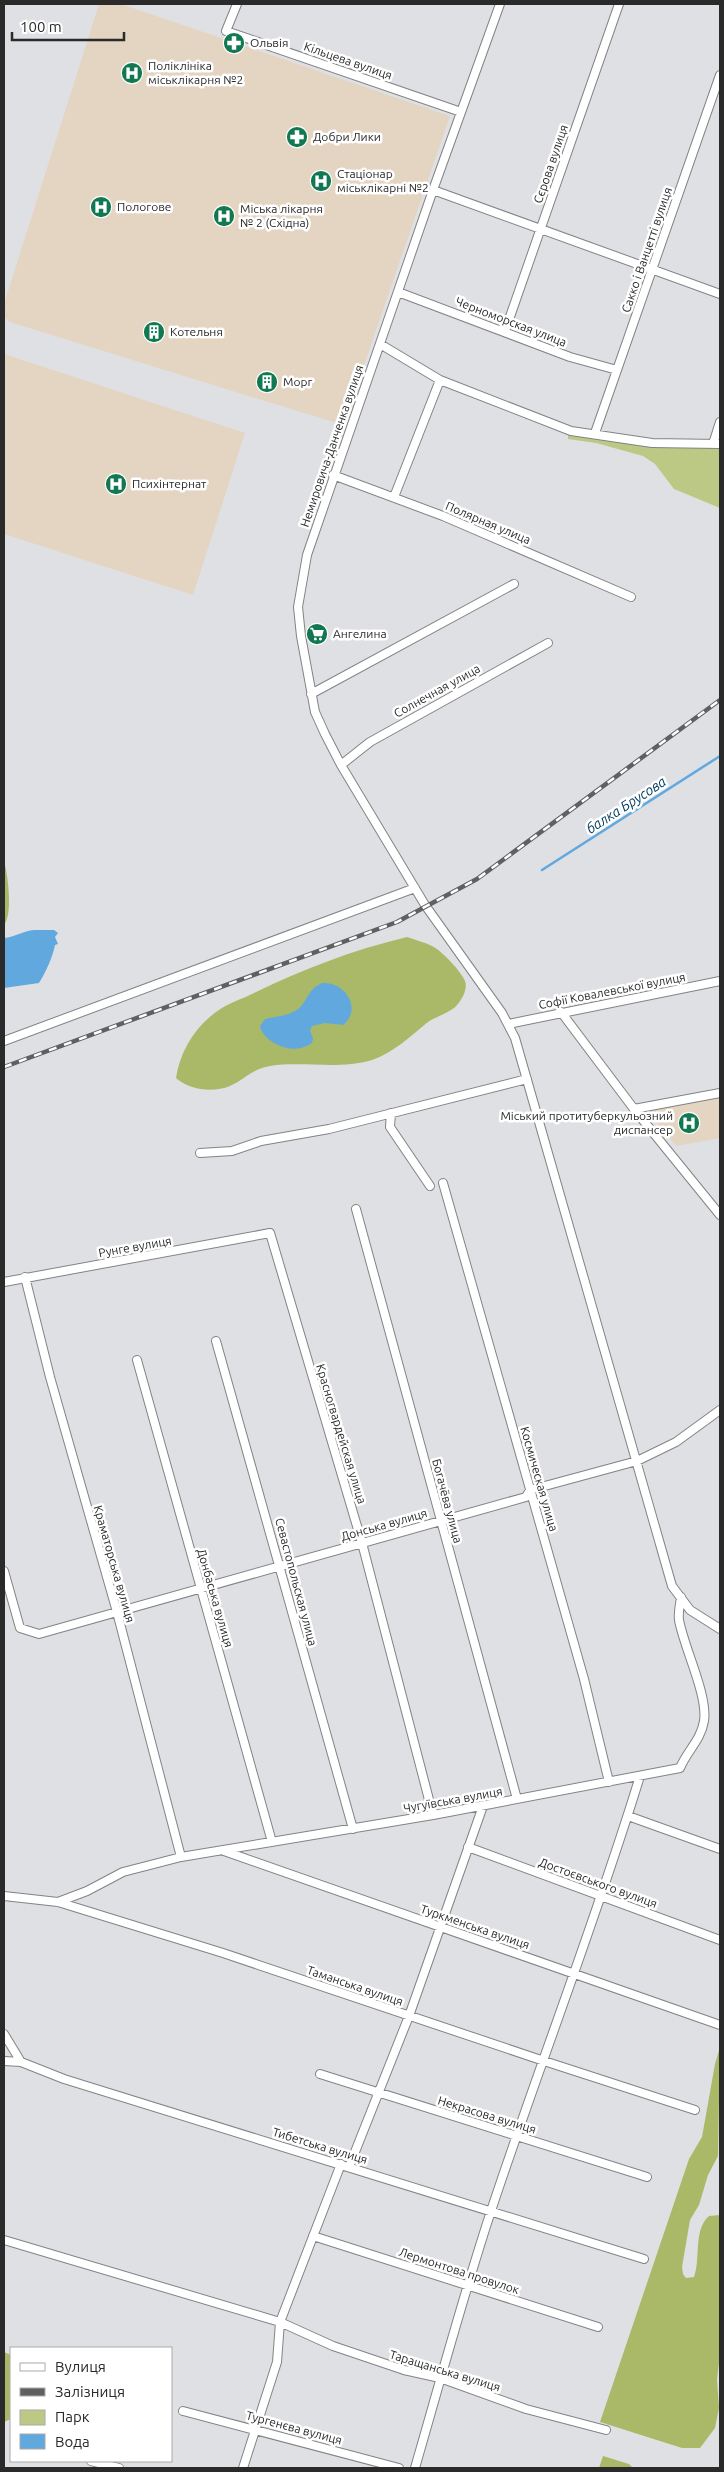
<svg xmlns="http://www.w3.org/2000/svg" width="724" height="2472" viewBox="0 0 724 2472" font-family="Ubuntu,sans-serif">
	<rect width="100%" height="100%" fill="#dfe0e3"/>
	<!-- medical -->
	<path fill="#e4d4c2" d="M99,4H121L450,116L345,420L333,422L10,322L4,317V304Z
		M4,354L245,433L193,595L4,534Z
		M720,1095V1138L676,1146L646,1109Z"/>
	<!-- green -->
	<path fill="#bbc985" d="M568,434L650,447L720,448V508L674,489L655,464L643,456L596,443L568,439Z"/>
	<!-- forest -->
	<path fill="#aab968" d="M4,861C8,875 13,914 4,925Z
		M407,937C415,940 424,942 432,946C441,950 461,971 465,981C468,989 462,999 457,1005C450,1013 437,1016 428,1022C411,1036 393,1053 372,1060C339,1070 303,1061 270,1066C252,1069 244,1080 230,1086C213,1093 189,1090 176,1078C180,1052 194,1028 216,1012C226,1004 242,999 254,993C303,969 353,950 407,937Z
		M720,2047L718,2156L708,2175L699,2205L690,2220L682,2267L683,2274L686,2278L694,2277C701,2258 693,2230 709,2216L720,2215V2355L717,2379L719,2408L715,2428L700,2448H682L600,2422L689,2159L702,2137L715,2064Z
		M4,2352L11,2355V2419L4,2422Z
		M603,2456L629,2464L633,2468H599Z"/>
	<!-- water -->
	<path fill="#61a8df" d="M34,930H54L58,933L55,937L58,944L55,945C53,956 46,972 39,983L4,988V938C15,937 23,931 34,930Z
		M322,983C345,981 363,1009 343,1025L325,1023L312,1026L310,1030L313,1039L312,1043C309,1045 305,1047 301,1048C287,1052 263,1041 260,1026L265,1019C276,1016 294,1016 302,1005C310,995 308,990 322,983Z"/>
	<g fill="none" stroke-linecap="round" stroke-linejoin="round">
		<!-- stream -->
		<path stroke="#61a8df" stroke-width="2.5" d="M542,870L720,756"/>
		<!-- minor casing -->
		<g stroke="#828385" stroke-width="10">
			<path id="minor" d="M237,4L226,31L461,112
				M500,4L433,190L307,555L298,607L301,636L315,712L325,734L341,765L425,905L502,1013L515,1038L672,1586L690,1610L720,1629
				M433,190L720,294
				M398,292L570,357L617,370
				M505,331L619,4
				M380,344L440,380L571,431L652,443L720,444
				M595,433L720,75
				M713,444L720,422
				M333,475L443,516L631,597
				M394,497L440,380
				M311,694L514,584
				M341,765L370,742L548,643
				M561,1012L634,1109L720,1215
				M508,1024L720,981
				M4,1041L415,888
				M634,1109L720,1093
				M391,1113L390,1127L430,1186
				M200,1153L232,1151L261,1141L329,1129L527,1079
				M443,1183L584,1679L609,1782
				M356,1209L517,1799
				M25,1277L50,1377L117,1612L181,1857
				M4,1282L270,1233L362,1543L433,1815
				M216,1341L353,1829
				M137,1360L272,1842
				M4,1571L20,1628L39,1634L526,1497L530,1490L637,1461L676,1442L720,1410
				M628,1816L720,1849
				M468,1847L720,1940
				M224,1851L720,2025
				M4,1896L58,1902L223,1953L544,2061L695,2110
				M58,1902L87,1891L123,1872L181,1857L433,1815L680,1768C687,1751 701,1740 704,1721C708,1695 684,1648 679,1620C678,1613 680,1605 681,1597
				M4,2034L21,2062L64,2079L644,2259
				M4,2061L21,2062
				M320,2074L647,2177
				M349,2167L409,2016L483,1806
				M313,2236L598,2327
				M4,2240L280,2322L333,2346L404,2370L440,2378L526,2409L606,2430
				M183,2411L399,2468
				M91,2461L119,2468
				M243,2468L277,2362L280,2322L341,2164
				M415,2468C440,2382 463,2296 491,2211C539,2066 595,1923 640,1776"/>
		</g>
		<!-- minor -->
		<use href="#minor" stroke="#fff" stroke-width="8"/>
		<!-- rail casing -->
		<g stroke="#606062" stroke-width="4.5">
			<path id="rail" d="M4,1067L397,922L477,879L720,700"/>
		</g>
		<!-- rail -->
		<use href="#rail" stroke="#fff" stroke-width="2.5" stroke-dasharray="8" stroke-linecap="butt"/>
	</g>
	<!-- icons -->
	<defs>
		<g id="pharmacy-disc" transform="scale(1.125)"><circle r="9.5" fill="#117851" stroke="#fff"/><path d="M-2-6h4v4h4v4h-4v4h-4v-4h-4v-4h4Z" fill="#fff"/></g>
		<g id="hospital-disc" transform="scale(1.125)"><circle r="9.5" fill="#117851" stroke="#fff"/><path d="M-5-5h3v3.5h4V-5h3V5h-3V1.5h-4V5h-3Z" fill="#fff"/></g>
		<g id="building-disc" transform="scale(1.125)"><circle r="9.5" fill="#117851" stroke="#fff"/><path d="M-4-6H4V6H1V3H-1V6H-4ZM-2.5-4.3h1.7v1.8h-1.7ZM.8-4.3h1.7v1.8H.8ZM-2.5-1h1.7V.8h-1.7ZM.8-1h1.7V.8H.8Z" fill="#fff"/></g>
		<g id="supermarket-disc" transform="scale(1.125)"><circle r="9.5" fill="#117851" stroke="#fff"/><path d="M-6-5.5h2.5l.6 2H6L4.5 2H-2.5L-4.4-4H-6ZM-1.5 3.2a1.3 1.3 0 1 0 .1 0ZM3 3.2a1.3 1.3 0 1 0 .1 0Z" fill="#fff"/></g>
	</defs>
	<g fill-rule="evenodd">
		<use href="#pharmacy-disc" x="234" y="43"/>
		<use href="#hospital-disc" x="132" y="73"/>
		<use href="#pharmacy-disc" x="297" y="137"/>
		<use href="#hospital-disc" x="321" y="181"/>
		<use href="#hospital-disc" x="101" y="207"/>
		<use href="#hospital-disc" x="224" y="216"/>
		<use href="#building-disc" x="154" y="332"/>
		<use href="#building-disc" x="267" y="382"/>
		<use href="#hospital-disc" x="116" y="484"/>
		<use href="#supermarket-disc" x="317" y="634"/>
		<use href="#hospital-disc" x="689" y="1123"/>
	</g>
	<g text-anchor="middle" stroke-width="5" stroke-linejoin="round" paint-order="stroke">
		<!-- poi labels -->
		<g font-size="12" fill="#2a2a2b" stroke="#fff" text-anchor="start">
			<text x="250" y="47">Ольвія</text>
			<text x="148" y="70">Поліклініка<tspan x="148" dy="14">міськлікарня №2</tspan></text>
			<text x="313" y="141">Добри Лики</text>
			<text x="337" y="178">Стаціонар<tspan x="337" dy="14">міськлікарні №2</tspan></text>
			<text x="117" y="211">Пологове</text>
			<text x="240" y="213">Міська лікарня<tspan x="240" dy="14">№ 2 (Східна)</tspan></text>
			<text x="170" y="336">Котельня</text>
			<text x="283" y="386">Морг</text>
			<text x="132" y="488">Психінтернат</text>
			<text x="333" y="638">Ангелина</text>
			<text x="673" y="1120" text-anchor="end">Міський протитуберкульозний<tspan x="673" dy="14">диспансер</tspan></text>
		</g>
		<!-- street labels -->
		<g font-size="12" fill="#2a2a2b" stroke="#fff">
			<text transform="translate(348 61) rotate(19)" y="4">Кільцева вулиця</text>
			<text transform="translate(551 164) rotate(-71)" y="4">Сєрова вулиця</text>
			<text transform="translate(647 250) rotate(-71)" y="4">Сакко і Ванцетті вулиця</text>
			<text transform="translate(511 322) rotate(21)" y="4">Черноморская улица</text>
			<text transform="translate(332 446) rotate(-71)" y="4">Немировича-Данченка вулиця</text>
			<text transform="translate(488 523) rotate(23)" y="4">Полярная улица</text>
			<text transform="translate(437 691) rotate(-29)" y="4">Солнечная улица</text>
			<text transform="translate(612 991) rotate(-11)" y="4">Софії Ковалевської вулиця</text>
			<text transform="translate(135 1247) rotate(-10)" y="4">Рунге вулиця</text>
			<text transform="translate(341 1434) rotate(73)" y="4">Красногвардейская улица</text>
			<text transform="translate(539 1479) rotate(74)" y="4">Космическая улица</text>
			<text transform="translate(447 1501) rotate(75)" y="4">Богачёва улица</text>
			<text transform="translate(384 1525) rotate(-16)" y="4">Донська вулиця</text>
			<text transform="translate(114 1564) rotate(74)" y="4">Краматорська вулиця</text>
			<text transform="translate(296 1582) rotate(75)" y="4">Севастопольская улица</text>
			<text transform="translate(215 1598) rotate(74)" y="4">Донбаська вулиця</text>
			<text transform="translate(453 1800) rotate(-10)" y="4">Чугуївська вулиця</text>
			<text transform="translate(598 1883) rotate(20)" y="4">Достоєвського вулиця</text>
			<text transform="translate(475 1927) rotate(19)" y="4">Туркменська вулиця</text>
			<text transform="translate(355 1986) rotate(19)" y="4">Таманська вулиця</text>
			<text transform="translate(487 2115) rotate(17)" y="4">Некрасова вулиця</text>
			<text transform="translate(320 2146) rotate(17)" y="4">Тибетська вулиця</text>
			<text transform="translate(459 2271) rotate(18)" y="4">Лермонтова провулок</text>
			<text transform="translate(445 2371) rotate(17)" y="4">Таращанська вулиця</text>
			<text transform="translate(294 2428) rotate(15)" y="4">Тургенєва вулиця</text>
		</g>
		<!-- water labels -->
		<g font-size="14" font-style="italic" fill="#043e62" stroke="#fff">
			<text transform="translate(626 805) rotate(-33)" y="5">балка Брусова</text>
		</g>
	</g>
	<!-- border -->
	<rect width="724" height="2472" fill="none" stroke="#2a2a2b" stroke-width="10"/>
	<!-- legend -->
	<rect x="10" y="2347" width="162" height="115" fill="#ffffff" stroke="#aaaaaa"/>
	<rect x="20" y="2363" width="25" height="8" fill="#ffffff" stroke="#aaaaaa"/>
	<text x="55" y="2372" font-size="15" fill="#2a2a2b">Вулиця</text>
	<rect x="20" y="2388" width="25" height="8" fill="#606062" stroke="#aaaaaa"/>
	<text x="55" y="2397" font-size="15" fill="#2a2a2b">Залізниця</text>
	<rect x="20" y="2410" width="25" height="15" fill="#bbc985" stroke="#aaaaaa"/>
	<text x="55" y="2422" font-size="15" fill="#2a2a2b">Парк</text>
	<rect x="20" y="2434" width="25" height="15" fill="#61a8df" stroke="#aaaaaa"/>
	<text x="55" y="2447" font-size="15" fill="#2a2a2b">Вода</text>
	<!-- scale -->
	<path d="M12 32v8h112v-8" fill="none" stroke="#2a2a2b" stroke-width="2.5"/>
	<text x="20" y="32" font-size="15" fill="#2a2a2b" stroke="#ffffff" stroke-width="4" paint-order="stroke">100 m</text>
</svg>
